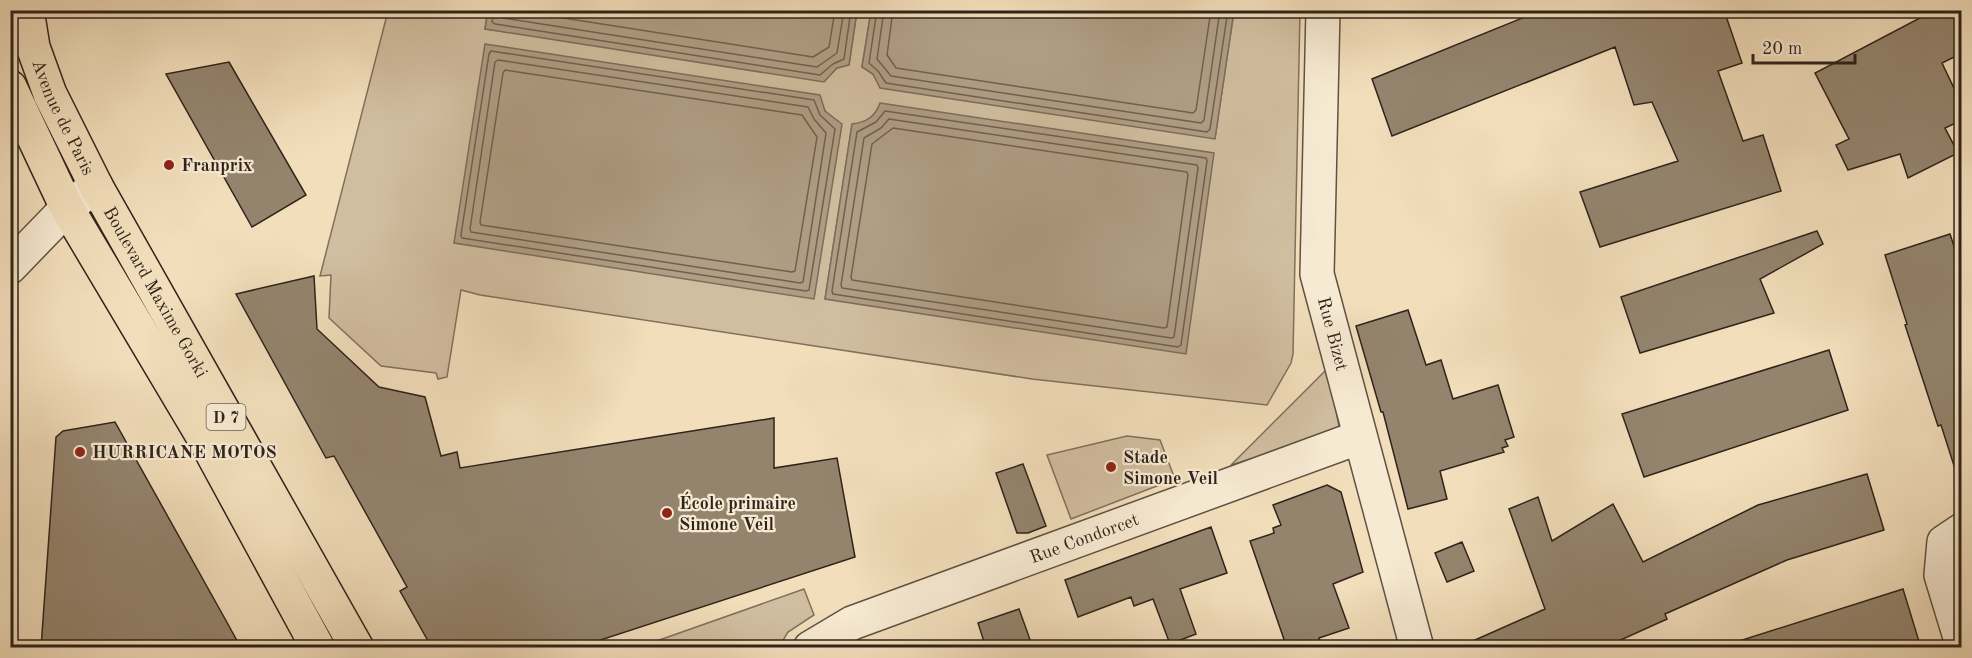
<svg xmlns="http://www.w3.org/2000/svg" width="1972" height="658" viewBox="0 0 1972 658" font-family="'Old Standard TT',serif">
	<rect width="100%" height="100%" fill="#f2debb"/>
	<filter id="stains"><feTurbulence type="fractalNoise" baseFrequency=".00333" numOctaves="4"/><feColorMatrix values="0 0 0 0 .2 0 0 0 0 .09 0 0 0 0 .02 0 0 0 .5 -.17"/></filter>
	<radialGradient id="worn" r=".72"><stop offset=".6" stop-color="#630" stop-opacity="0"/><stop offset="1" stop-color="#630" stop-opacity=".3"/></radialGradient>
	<!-- green -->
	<path fill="#d1bea0" stroke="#80705e" stroke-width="1.5" fill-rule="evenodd" d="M388,11H488L485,29L830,74L837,68L849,65L857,11H871L862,67L873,74L877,81L1215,138L1234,11H1300L1293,354L1291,363L1267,405L1032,379L480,295L461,290L447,377L438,379L436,373L381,366L329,318L331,275L320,276ZM821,103L825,111L832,118L814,298ZM880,104L825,299L852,125C866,122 875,117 880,104Z
		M1328,368L1340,432L1231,465Z
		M1127,436L1160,440L1175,479L1071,519L1047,455Z
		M804,589L814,615L788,632L779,647H649L648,644Z"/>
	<!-- water -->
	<path fill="#b09e85" stroke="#7c6d5b" stroke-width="1.5" d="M488,10H857V11L849,65L837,68L824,82L485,29Z
		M871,11H1234L1215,139L880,88L873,74L862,67Z
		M485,44L820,95L825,111L842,124L814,299L454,243Z
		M880,103L1214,153L1186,354L825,299L852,124C867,122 875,117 880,103Z"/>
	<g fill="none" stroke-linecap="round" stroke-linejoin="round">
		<!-- shore -->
		<path stroke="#706050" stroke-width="1.5" d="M494,10L492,22L495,24L820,75L833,64L844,59L851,10
			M501,10V16L503,18L817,67L837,53L844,10
			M512,10L813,57L829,47L835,10
			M877,10L869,63L878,71L886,83L1207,132L1210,129L1228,10
			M884,10L877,59L891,76L1201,123L1204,120L1220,10
			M893,10L887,55L896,68L1193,113L1196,110L1211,10
			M491,51L814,100L820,115L835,129L809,290L806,291L462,238L461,235L489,54Z
			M498,60L808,107L814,119L826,133L803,282L800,283L471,232L470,229L495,62Z
			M505,70L802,115L817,137L795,271L792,272L481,225L480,222L503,73Z
			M885,111L1206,158L1207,161L1181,345L1178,347L833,294L832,291L857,132L876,122Z
			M889,119L1197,165L1198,168L1174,337L1171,338L842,288L841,285L864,138L881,128Z
			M893,128L1187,172L1188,175L1167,327L1164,328L852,280L851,277L872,144Z"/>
	</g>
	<!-- building -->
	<path fill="#94846e" stroke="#2f231b" stroke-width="1.5" d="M1542,10H1724L1742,63L1718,71L1743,141L1763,135L1781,191L1600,247L1580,192L1678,161L1652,102L1634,105L1615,47L1392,136L1372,79Z
		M1935,10H1962V53L1942,63L1962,105V120L1945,128L1958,153L1908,178L1900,154L1848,170L1836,145L1849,139L1815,73Z
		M229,62L306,195L252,227L166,74Z
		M1817,231L1823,244L1760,279L1774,313L1640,353L1621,297Z
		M1950,234L1955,249L1962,247V471L1956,472L1941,425L1938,426L1905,325L1907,324L1885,255Z
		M314,276L317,329L379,387L425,397L441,456L457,452L460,468L774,418V468L837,458L855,557L576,648H432L400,591L407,587L334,456L326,458L236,294Z
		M1408,310L1426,365L1441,360L1453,399L1498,385L1514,437L1505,440L1508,446L1502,448L1504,452L1440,471L1447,499L1408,509L1383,412H1381L1356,326Z
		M1829,350L1848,410L1644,477L1622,414Z
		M115,422L224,617L241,648H41L56,437L63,431Z
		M1023,464L1046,526L1028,533H1017L996,473Z
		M1867,474L1884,530L1787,560L1665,614L1667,619L1603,648H1457L1545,609L1509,509L1538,497L1552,541L1613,504L1643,562L1758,505Z
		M1327,485L1341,492L1363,572L1333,584L1349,628L1319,638L1322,648H1287L1250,541L1274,533L1273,528L1281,525L1273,505Z
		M1211,527L1227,573L1180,589L1196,634L1170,644L1153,599L1134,606L1131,597L1078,617L1065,580Z
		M1462,542L1474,571L1447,582L1435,553Z
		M1903,589L1921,648H1737L1736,642Z
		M1019,609L1033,648H986L978,623Z"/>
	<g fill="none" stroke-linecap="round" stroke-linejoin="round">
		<!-- minor casing -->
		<g stroke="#605243" stroke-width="36">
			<g id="minor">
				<path id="s1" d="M1323,10L1317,274L1417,648"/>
				<path d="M10,267L67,208L96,186"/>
				<path d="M1962,530L1944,542L1941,575L1962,644"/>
				<path id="s2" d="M810,648L852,623L1360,437"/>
			</g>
		</g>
		<!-- major casing -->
		<g stroke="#2f231b" stroke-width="36">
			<g id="major">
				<path id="s3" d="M27,10L33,47L50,94L96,186L357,648"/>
				<path d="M10,87L67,208L205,440L318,648"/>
			</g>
		</g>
		<!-- minor -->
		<use href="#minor" stroke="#f7ead3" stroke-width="33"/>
		<!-- major -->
		<use href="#major" stroke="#f2debb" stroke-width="33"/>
	</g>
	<!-- markers -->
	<g fill="#8f2418" stroke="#f7ead3" stroke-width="2">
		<circle cx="169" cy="165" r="6"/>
		<circle cx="80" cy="452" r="6"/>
		<circle cx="1111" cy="467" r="6"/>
		<circle cx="667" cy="513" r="6"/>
	</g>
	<g text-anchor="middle" stroke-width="4.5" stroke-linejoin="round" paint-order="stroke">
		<!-- shield labels -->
		<rect fill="#f7ead3" stroke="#6b5f52" stroke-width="1.5" x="206.5" y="404" width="39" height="26" rx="4.5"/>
		<g font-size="16" font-weight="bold" fill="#2f231b">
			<text x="226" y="423">D 7</text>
		</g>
		<!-- street labels -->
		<g font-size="18" fill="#2f231b" stroke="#f7ead3">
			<text dy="6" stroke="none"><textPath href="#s3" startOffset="114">Avenue de Paris</textPath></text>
			<text dy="6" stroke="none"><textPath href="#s3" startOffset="312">Boulevard Maxime Gorki</textPath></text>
			<text dy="6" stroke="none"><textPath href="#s1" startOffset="326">Rue Bizet</textPath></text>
			<text dy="6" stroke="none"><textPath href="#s2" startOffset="296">Rue Condorcet</textPath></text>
		</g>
		<!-- poi labels -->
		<g font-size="18" font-weight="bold" fill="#2f231b" stroke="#f7ead3" text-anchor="start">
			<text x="181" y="171">Franprix</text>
			<text x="92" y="458">HURRICANE MOTOS</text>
			<text x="1123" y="463">Stade<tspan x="1123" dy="21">Simone Veil</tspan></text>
			<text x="679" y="509">École primaire<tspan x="679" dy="21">Simone Veil</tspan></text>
		</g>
	</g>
	<!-- margin -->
	<rect width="1972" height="658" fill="none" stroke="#f2debb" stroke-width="36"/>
	<rect x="12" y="12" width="1948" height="634" fill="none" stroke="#2f231b" stroke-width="3"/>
	<rect x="18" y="18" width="1936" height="622" fill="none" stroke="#2f231b" stroke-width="1.5"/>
	<!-- scale -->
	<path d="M1753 54v9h102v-9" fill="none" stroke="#2f231b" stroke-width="3"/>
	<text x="1762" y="54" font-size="18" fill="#2f231b" stroke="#f7ead3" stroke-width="4.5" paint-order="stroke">20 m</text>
	<rect width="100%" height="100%" filter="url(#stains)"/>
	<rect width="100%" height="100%" fill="url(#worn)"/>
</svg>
